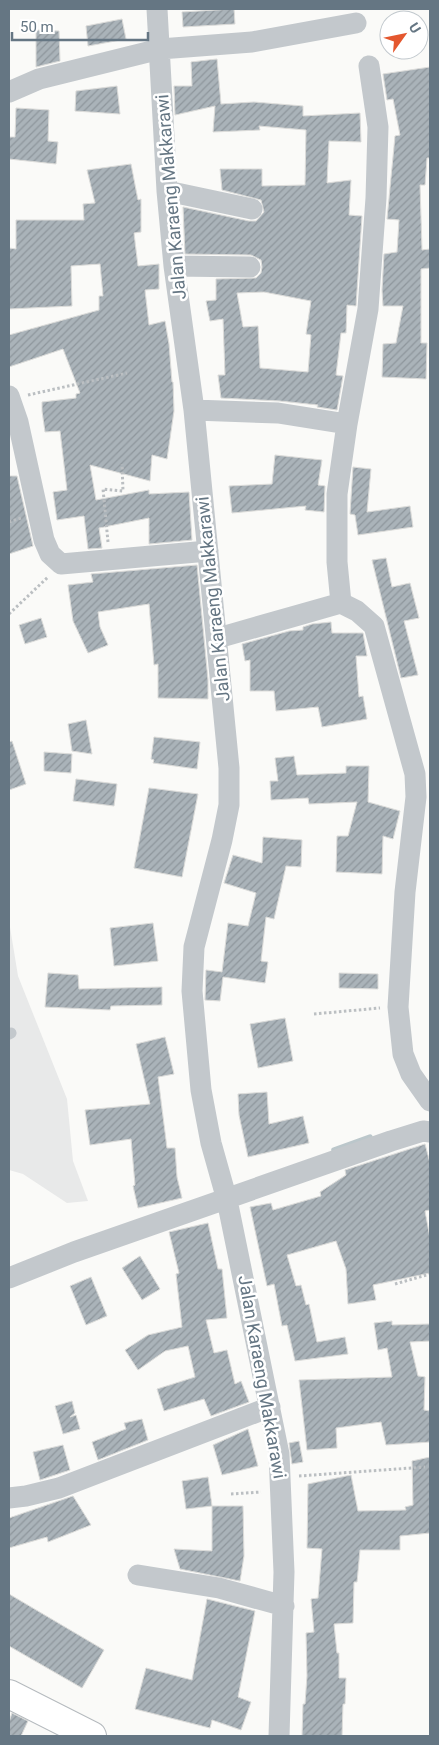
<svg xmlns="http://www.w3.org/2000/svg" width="439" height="1745" viewBox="0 0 439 1745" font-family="Roboto,sans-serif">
	<defs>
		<pattern id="building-hatch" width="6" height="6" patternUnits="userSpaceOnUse" patternTransform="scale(1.25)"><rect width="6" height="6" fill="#aab3b9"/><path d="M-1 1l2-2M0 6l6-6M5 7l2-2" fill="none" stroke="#8e969c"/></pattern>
	</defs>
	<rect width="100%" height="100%" fill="#fafaf8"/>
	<!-- built -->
	<path fill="#e8e9e9" d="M9,921L18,976L67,1099L73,1161L88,1201L67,1203L23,1174L9,1170Z"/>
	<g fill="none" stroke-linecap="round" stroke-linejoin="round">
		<!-- stream -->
		<path stroke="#bbc7cb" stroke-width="5.5" d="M334,1150L370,1137"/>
	</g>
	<!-- building -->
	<path fill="url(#building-hatch)" stroke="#dcdcda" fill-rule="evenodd" d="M234,9L235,24L183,27L182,12Z
		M122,19L126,39L88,46L86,26Z
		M36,30L59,31L60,61L36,67Z
		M217,59L221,104L254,102L303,106V116L360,113L361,142L329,141L327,183L351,180L349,215L362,216L356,306L347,305L346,333H341L336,375L343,376L337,410L317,407L318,405L280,401L221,398L218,375H225L223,319L210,321L206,301L216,300V279L256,278L261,273L262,267L261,260L251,255L185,254L183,207L249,221H256L264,212L261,200L222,190L220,169H262V186L305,185L306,130L259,126L260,130L213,132L215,106L175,115L174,86H192L191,62ZM264,292L311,301L306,334L311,335L308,372L260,368L258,326L243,327L237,293Z
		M430,67V158H427L425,185H420L422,250L430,249V268L421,269V343H427L426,379L382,377L383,344L396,343L403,306H383L382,290L384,254L397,252L399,220L387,219L395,136L400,135L393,99L387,100L383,74Z
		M117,86L120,114L75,111L76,91Z
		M16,108L49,110L48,141L58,142L56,164L9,159V137H15Z
		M131,164L138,200L141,199V232L134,233L138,266L159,264V289L145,290L149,325L165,321L169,344L172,382H173L174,411L167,459L152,455L150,481L90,465L96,500L149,490V494L189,492L192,540L149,544V518L99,528L102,548L88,549L84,516L57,520L53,492L67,490L60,431L45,432L42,411V402L76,398V394L80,393L63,349L9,367V335L99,310V296H103L100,264L71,266L72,306L9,309V248L16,249V220H84L83,204L95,203L87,170Z
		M275,455L322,460L318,485L325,486L324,512L305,510L306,506L232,513L229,486L272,484Z
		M353,467L371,469L367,512L410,506L413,527L358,535L355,515L350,514Z
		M9,476H17L33,546L9,554Z
		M386,558L392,587L410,583L419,618L404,621L418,675L401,678L372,560Z
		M197,565L208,680V699L158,698V664L154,665L149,604L98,612L100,627L108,645L88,653L73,621L68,585L93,582L91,574Z
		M41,618L47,637L25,644L19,625Z
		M331,622L332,633H363L367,656H356L359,697L363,696L367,719L322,727L318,707L276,711L274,691H250V660L245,661L242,644L289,631L303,630V627L312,624Z
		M86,720L92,754L72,751L68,724Z
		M154,737L200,742L197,769L153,763L154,760L151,759Z
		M12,741L26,784L9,790V742Z
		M44,752L72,754L71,773L44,771Z
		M294,756L297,775L346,773V766H369L368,802L400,811L393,839L383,836L382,874L336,872L337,836H348L357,802L309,804L308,798L271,800L270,781H278L275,758Z
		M76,779L117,784L114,806L73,801Z
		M149,788L198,794L182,877L134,868Z
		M263,837L302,840L301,867L286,866L274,919L266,917L261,961L268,962L265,983L223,977L220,1001L205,1000L206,970L222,972L228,923L248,926L256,893L224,883L233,855L262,863Z
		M153,923L158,961L114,966L110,928Z
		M48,973L78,975L79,989L162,987V1005L111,1006L110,1010L45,1007Z
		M339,973L378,974V989L339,988Z
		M285,1018L293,1061L258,1068L250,1024Z
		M165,1037L174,1074L158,1077L167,1148H175L177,1177L182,1198L138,1208L133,1186L135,1185L131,1139L90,1145L85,1110L150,1104L136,1044Z
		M267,1092L269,1124L303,1116L309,1143L248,1157L239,1115L238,1094Z
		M425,1144L430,1163V1210L425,1211L430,1238V1273L373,1285L376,1300L348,1304L346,1269L336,1241L287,1255L296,1286L301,1285L306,1305L309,1304L317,1342L345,1337L348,1354L295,1361L287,1325L282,1326L274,1284L267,1286L250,1207L271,1203L273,1210L321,1196L320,1192L346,1175L345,1170Z
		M208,1223L218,1269H222L227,1318L206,1320L214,1353L227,1350L235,1384L241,1381L249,1402L211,1416L204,1399L164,1411L157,1389L195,1377L188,1346L165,1351L138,1370L125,1350L148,1335L182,1327L176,1274L179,1273L169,1232Z
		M140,1256L160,1289L142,1300L122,1268Z
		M91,1277L107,1316L86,1325L70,1286Z
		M392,1321V1325L430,1324V1341L410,1342L418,1376L425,1377L424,1410L430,1411V1442L386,1445L381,1422L336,1428L337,1448L307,1450L299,1380L392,1377L387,1348L378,1350L374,1323Z
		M72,1401L75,1413L70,1417L76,1415L80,1429L63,1434L55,1406Z
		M142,1419L148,1440L98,1460L92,1442L126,1429L124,1423Z
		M248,1429L258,1466L222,1475L213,1445Z
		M299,1441L303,1462L292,1464L289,1443Z
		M63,1445L70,1470L40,1480L33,1452Z
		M430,1457V1533L400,1536V1550H360L357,1582H354L353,1623L334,1624L337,1653H339V1678H346L345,1704H343L342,1736H302L303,1704H305L307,1676L306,1633L314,1632L311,1599L318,1598L322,1549L307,1548L308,1484L351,1475L358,1511L406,1510L405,1507L413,1505L412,1461Z
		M208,1477L212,1506L186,1509L182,1481Z
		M73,1496L91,1525L48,1542L47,1537L9,1548V1518Z
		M212,1506H243L244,1556L240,1581L180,1569L174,1549L212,1551Z
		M9,1594L104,1650L82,1688L9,1646Z
		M207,1599L255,1611L238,1697L251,1702L241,1730L212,1720L210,1728L135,1709L146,1668L192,1680Z
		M12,1713L28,1721L21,1736H9V1722Z"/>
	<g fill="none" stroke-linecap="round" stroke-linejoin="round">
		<!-- primary casing -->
		<g stroke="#b5babe" stroke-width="30">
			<path id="primary" d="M9,1694L92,1736"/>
		</g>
		<!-- path -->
		<path stroke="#bbbfc2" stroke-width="3" stroke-dasharray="2.5 2.5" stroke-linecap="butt" d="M28,395L127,373
			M9,522L21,518
			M108,542L103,489L123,491L122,464
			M9,614L48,577
			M314,1014L380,1008
			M395,1284L430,1274
			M299,1476L425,1467
			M231,1494L261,1492"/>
		<!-- lane -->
		<path stroke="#c3c8cc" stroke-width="11" d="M9,1034L11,1033"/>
		<!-- street -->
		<path stroke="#c3c8cc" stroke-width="21" d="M157,9L167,191L174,266L194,410L229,768V805L222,840L194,947L192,991L201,1090L211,1143L227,1200L279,1454L284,1572L279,1736
			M9,92L39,79L160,49L252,42L356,23
			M167,191L252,209
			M174,266L250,267
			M9,396L18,422L44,540L50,554L61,564L208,551
			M194,410L278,413L347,424L368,309L376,198L378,127L369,66
			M341,603L357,611L374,626L415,774L416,797L405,892L398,1007L403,1054L411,1074L430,1101
			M218,638L341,603L337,562V494L347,424
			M9,1278L74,1252L391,1141L423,1131L430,1132
			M9,1498L26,1496L59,1488L270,1407
			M138,1575L219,1588L284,1606"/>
		<!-- primary -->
		<use href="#primary" stroke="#fff" stroke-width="28"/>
	</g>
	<g text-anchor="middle" stroke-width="5" stroke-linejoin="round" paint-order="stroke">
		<!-- street labels -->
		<g font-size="18" fill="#657683" stroke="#fff">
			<text transform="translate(171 197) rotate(-95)" y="6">Jalan Karaeng Makkarawi</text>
			<text transform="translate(213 599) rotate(-96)" y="6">Jalan Karaeng Makkarawi</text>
			<text transform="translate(262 1377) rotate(80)" y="6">Jalan Karaeng Makkarawi</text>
		</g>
	</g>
	<!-- border -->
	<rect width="439" height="1745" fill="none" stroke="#657683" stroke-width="20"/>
	<!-- north arrow -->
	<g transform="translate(404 35) rotate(57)"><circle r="24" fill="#ffffff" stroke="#c1c8cd"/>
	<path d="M0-4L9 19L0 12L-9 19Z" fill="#e4572e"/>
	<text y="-8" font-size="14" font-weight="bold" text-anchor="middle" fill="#657683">U</text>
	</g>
	<!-- scale -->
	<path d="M12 32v8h136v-8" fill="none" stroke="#657683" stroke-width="2.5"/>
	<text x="20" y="32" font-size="15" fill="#657683" stroke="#ffffff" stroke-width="4" paint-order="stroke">50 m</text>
</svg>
